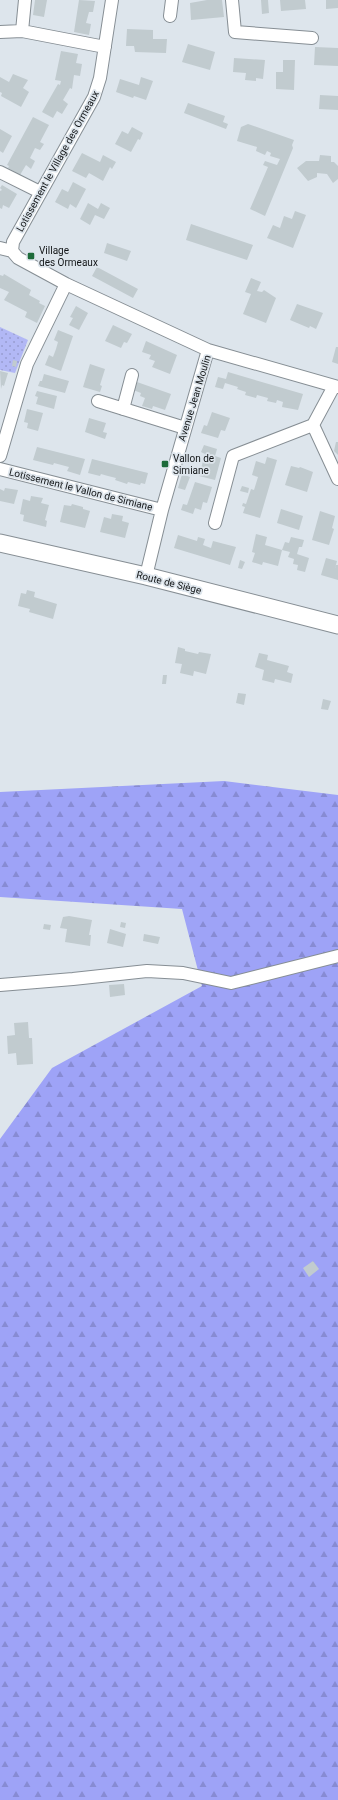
<svg xmlns="http://www.w3.org/2000/svg" width="338" height="1800" viewBox="0 0 338 1800" font-family="Roboto,sans-serif">
	<defs>
		<pattern id="grass-dots" width="8" height="8" patternUnits="userSpaceOnUse"><rect width="8" height="8" fill="#b2b8f5"/><path d="M2 2h.1M6 6h.1" fill="none" stroke="#989dd1" stroke-width="1.8" stroke-linecap="round"/></pattern>
		<pattern id="forest-firs" width="22" height="20" patternUnits="userSpaceOnUse"><rect width="22" height="20" fill="#9ea3f7"/><path d="M5 1l3.5 6h-7zM16 11l3.5 6h-7z" fill="#878bd3"/></pattern>
	</defs>
	<rect width="100%" height="100%" fill="#dde5ec"/>
	<!-- grass -->
	<path fill="url(#grass-dots)" d="M0,327L28,340L15,373L0,370Z"/>
	<!-- forest -->
	<path fill="url(#forest-firs)" d="M224,781L338,795V1800H0V1139L52,1068L202,986L182,909L0,897V792Z"/>
	<!-- building -->
	<path fill="#c1cbcf" d="M35,0H47L44,17L33,15Z
		M79,0L95,1L93,12H89L86,23L91,24L89,35L74,32Z
		M207,0H222L224,17L191,20L190,3Z
		M261,0H268L269,13L262,14Z
		M280,0H305L306,9L281,11Z
		M326,0H338V8L326,9Z
		M127,29L153,30V39H167L166,53L135,52L134,46H126Z
		M188,44L215,52L210,70L182,62Z
		M315,47L338,48V66L314,65Z
		M61,51L78,54L76,63L82,64L80,76L74,75L72,89L70,88L63,100L68,104L62,114L57,111L53,118L42,112L58,84L60,85L61,81L55,80Z
		M234,58L265,60L263,79L256,78V81L245,80L246,73L233,72Z
		M283,60H295L294,90L276,89V72H283Z
		M13,74L28,80L23,88L29,92L21,107L1,96L2,93L0,92V77L9,82Z
		M141,77L153,81L146,100L134,96L133,98L116,92L120,79L139,85Z
		M320,95L338,96V110L319,109Z
		M188,103L225,116L223,122L228,124L226,129L184,113Z
		M33,117L49,125L40,142L44,144L40,150L35,148L30,158L35,161L31,169L26,165L20,175L8,168L9,166L7,165Z
		M248,124L294,140L292,145L293,148L265,216L250,209L268,167L263,165L265,161L277,165L280,159L270,156L271,153L267,151L265,155L256,151L257,147L237,141L241,127Z
		M132,127L143,133L140,140L138,139L131,152L115,144L122,131L128,134Z
		M0,129L12,136L3,153L0,151Z
		M82,153L100,162L103,155L116,162L112,169L110,167L103,181L89,173L86,178L72,171Z
		M320,155L331,156V162H334L338,166V179L333,183L327,174L317,173V177L308,181L297,168L306,161H319Z
		M73,182L86,189L76,208L70,204L68,209L55,202L62,189L68,192Z
		M2,185L17,194L9,208L3,205L2,209L0,208V191L2,190L0,188Z
		M88,203L98,209L101,203L110,208L104,219L95,215L90,225L80,219Z
		M295,211L306,215L293,248L267,238L273,225L280,228L284,216L292,219Z
		M191,224L253,245L247,260L186,240Z
		M107,243L131,251L127,261L104,253Z
		M97,267L138,289L133,298L92,276Z
		M4,274L31,290L29,295L40,301L39,303L45,306L37,323L25,317L27,312L4,300L9,292L0,288V275L3,276Z
		M251,278L261,282L257,291L262,292L264,290L276,298L266,323L243,314L251,294L245,292Z
		M297,304L323,313L316,329L310,326L309,328L290,320Z
		M76,306L88,313L79,330L69,325L73,318L70,317Z
		M113,325L132,334L127,343L124,342L121,348L105,341Z
		M58,330L73,336L61,371L45,365L49,355L53,357L56,349L58,342L54,340Z
		M146,341L177,355L170,374L152,367L155,361L149,359L151,355L142,352Z
		M336,347H338V364L332,362Z
		M13,360L17,361L16,367L12,366Z
		M90,364L105,369L100,385L102,386L100,392L83,387Z
		M0,371L8,373L4,386L2,385L1,389Z
		M228,372L303,394L298,410L282,407L283,402L277,400L276,403L267,401L268,398L257,395L256,398L245,395L246,392L237,389L238,387L225,383L223,389L215,387L218,377L226,379Z
		M44,374L69,381L65,393L38,386L40,381H42Z
		M137,382L171,394L165,410L153,406L152,409L142,406L145,398L140,396L141,393L133,390Z
		M37,391L57,396L54,409L36,404L38,397L35,396Z
		M27,409L43,413L38,431L27,428L28,423L24,422Z
		M212,412L230,418L225,431L221,430L218,438L201,433L204,425L207,426Z
		M89,418L106,423L103,432L107,433L105,439L85,432Z
		M336,442H338V455L334,451Z
		M204,445L217,449L215,456L221,458L215,480L199,476L205,454L201,452Z
		M37,447L85,459L80,475L67,471L69,467L54,463L53,465L33,460Z
		M267,457L277,460L260,518L243,513L245,507L242,506L243,503L246,504L251,489L254,490L258,477L252,475L256,461L265,464Z
		M92,459L148,473L145,484L141,483L140,485L128,482L127,484L115,480L116,478L108,476L101,474L100,476L88,473Z
		M291,466L299,468L300,467L313,472L307,492L285,485Z
		M182,474L190,477L185,490L178,488Z
		M195,482L212,487L207,503L203,502L201,510L195,508L193,514L181,510L183,504L187,505Z
		M242,486L249,488L248,493L240,491Z
		M5,488L18,490L14,504L0,501V489L4,491Z
		M31,496L43,498L41,503L49,505L45,520L47,521L46,527L23,521L24,515L20,514L23,499L30,501Z
		M72,504L83,507V509L90,511L85,528L60,522L64,505L71,506Z
		M281,509L303,516L299,530L277,523Z
		M320,511L335,516L332,528L334,529L329,545L312,540Z
		M112,514L123,516L122,521L129,523L125,538L100,532L104,517L111,519Z
		M256,534L267,537L265,545L282,550L278,566L263,562L262,565L252,562L255,553L252,552Z
		M178,535L197,541L198,537L205,539L203,545L211,548L213,541L236,547L230,565L174,548Z
		M291,537L304,540L302,547H299L297,554L309,558L305,572L297,570L298,565L293,564L294,559L288,557L290,552L282,550L285,542L289,543Z
		M326,558L337,561L335,568L336,565H338V580L321,575Z
		M240,560L245,562L242,569L238,568Z
		M27,590L35,592L34,597L57,604L53,619L29,612L30,609L18,606L21,593L26,594Z
		M178,647L185,649V651L198,654L199,652L211,654L206,674L194,671L193,676L180,673L182,664L175,663Z
		M259,653L268,655L267,660L289,666L287,672L293,674L291,683L275,679L274,683L262,680L264,670L255,667Z
		M163,675H167L166,684H162Z
		M238,693L246,694L244,705L236,703Z
		M323,699L331,701L328,710L321,709Z
		M69,916L92,920L89,935H91L90,946L65,942L67,929L60,928L63,917Z
		M121,922L126,923L125,928L120,927Z
		M44,924L51,925L50,930L43,929Z
		M110,929L126,934L123,947L107,943Z
		M144,934L160,937L158,944L143,941Z
		M124,984L125,995L110,997L109,985Z
		M28,1022L29,1038H32L33,1064L17,1065L16,1053L8,1054L7,1036L15,1035L14,1023Z
		M313,1261L319,1269L309,1277L303,1268Z"/>
	<g fill="none" stroke-linecap="round" stroke-linejoin="round">
		<!-- street casing -->
		<g stroke="#868e94" stroke-width="14">
			<path id="street" d="M112,0L100,78L94,97L13,242L12,251L18,258L66,284L208,350
				M232,0L235,32L312,38
				M170,16L172,0
				M22,31L105,47
				M0,32L22,31L25,0
				M0,172L40,192
				M0,248L12,251
				M334,386L313,425L338,479
				M98,401L185,428
				M123,409L132,375
				M0,456L27,364L66,284
				M0,469L162,510
				M215,523L233,456L313,425
				M146,576L162,510L208,350L338,387
				M0,985L73,979L147,971L183,973L231,983L338,956"/>
		</g>
		<!-- secondary casing -->
		<g stroke="#868e94" stroke-width="19">
			<path id="secondary" d="M0,543L146,576L338,625"/>
		</g>
		<!-- street -->
		<use href="#street" stroke="#fff" stroke-width="12"/>
		<!-- secondary -->
		<use href="#secondary" stroke="#fff" stroke-width="17"/>
	</g>
	<!-- markers -->
	<g fill="#1c6a39" stroke="#dde5ec" stroke-width="1.5">
		<rect x="27" y="252" width="8" height="8" rx="2"/>
		<rect x="161" y="460" width="8" height="8" rx="2"/>
	</g>
	<g text-anchor="middle" stroke-width="3.5" stroke-linejoin="round" paint-order="stroke">
		<!-- street labels -->
		<g font-size="10" fill="#121517" stroke="#dde5ec">
			<text transform="translate(57 161) rotate(-61)" y="4">Lotissement le Village des Ormeaux</text>
			<text transform="translate(194 398) rotate(-73)" y="4">Avenue Jean Moulin</text>
			<text transform="translate(81 489) rotate(14)" y="4">Lotissement le Vallon de Simiane</text>
			<text transform="translate(169 582) rotate(14)" y="4">Route de Siège</text>
		</g>
		<!-- poi labels -->
		<g font-size="10" fill="#121517" stroke="#dde5ec" text-anchor="start">
			<text x="39" y="254">Village<tspan x="39" dy="12">des Ormeaux</tspan></text>
			<text x="173" y="462">Vallon de<tspan x="173" dy="12">Simiane</tspan></text>
		</g>
	</g>
</svg>
